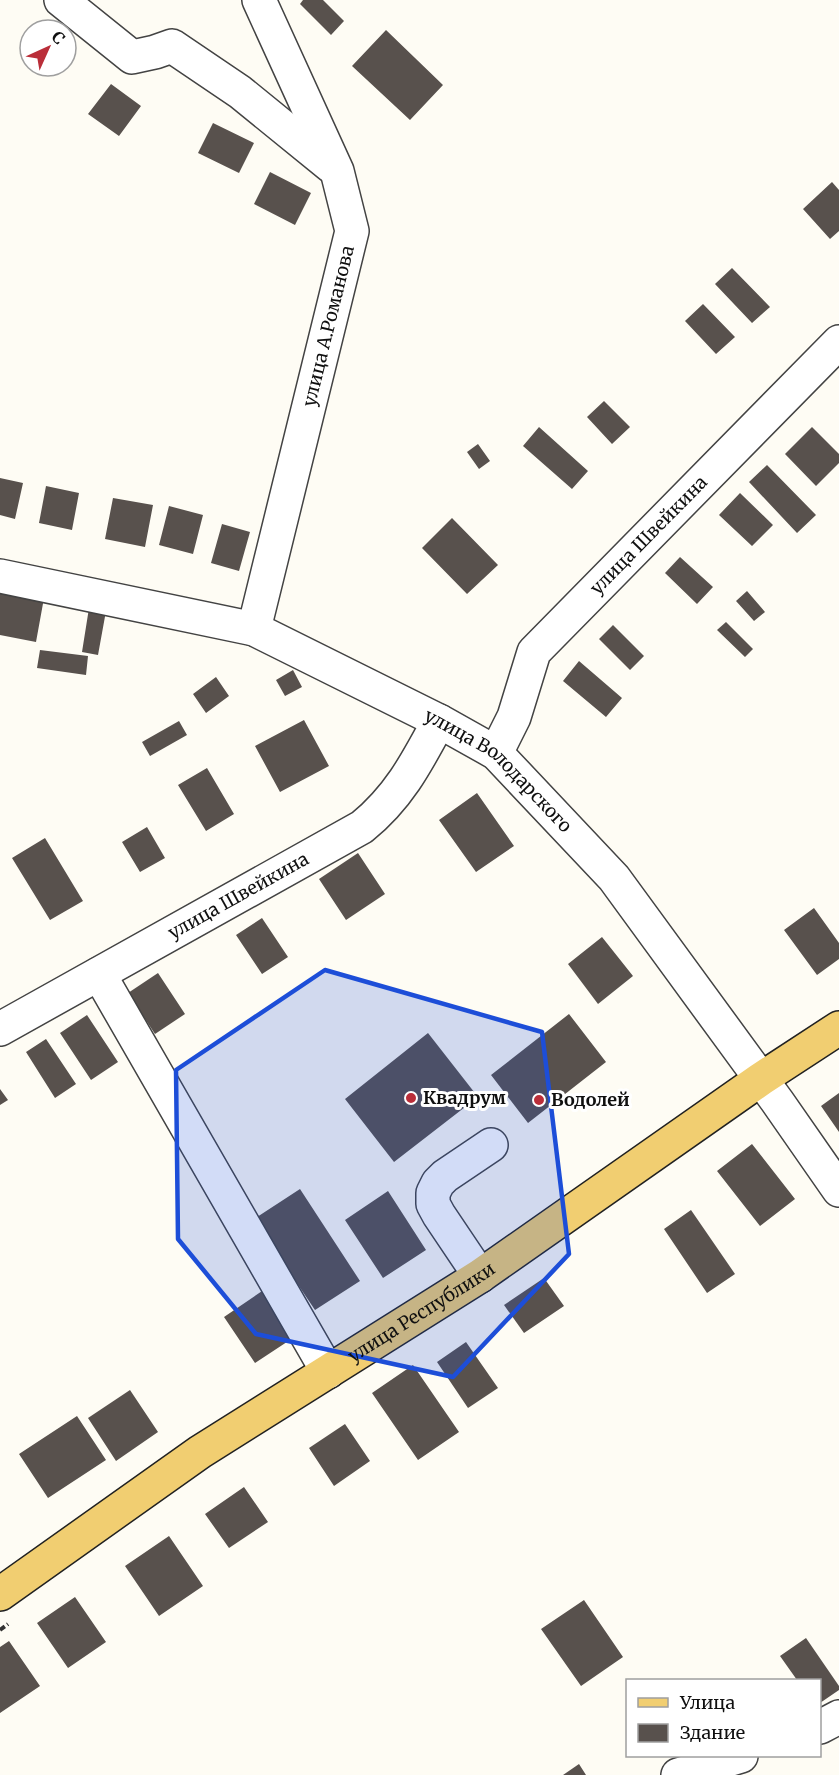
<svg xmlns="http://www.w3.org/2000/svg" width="839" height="1775" viewBox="0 0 839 1775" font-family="Merriweather,serif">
	<rect width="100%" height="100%" fill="#fefcf4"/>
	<!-- building -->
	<path fill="#58514d" d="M303,0H323L344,21L331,35L300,4Z
		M386,30L443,85L410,120L352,66Z
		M66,37L76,45L66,57Z
		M111,84L141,106L119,136L88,114Z
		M213,123L254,143L239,173L198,153Z
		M270,172L311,193L295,225L254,204Z
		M832,182L839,190V231L830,239L803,209Z
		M732,268L770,307L752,323L715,284Z
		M703,304L735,337L716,354L685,321Z
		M604,401L630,427L612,444L587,417Z
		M539,427L588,471L572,489L523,446Z
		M812,427L839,454V463L816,486L785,454Z
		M478,444L490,461L479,469L467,452Z
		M767,465L816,515L797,533L749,482Z
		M0,478L23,483L15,519L0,515Z
		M46,486L79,493L72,530L39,523Z
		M740,493L773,525L752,546L719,515Z
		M113,498L153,505L145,547L105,539Z
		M169,506L203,515L193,554L159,545Z
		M452,518L498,565L467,594L422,548Z
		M222,524L250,532L239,571L211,563Z
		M680,557L713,587L697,604L665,573Z
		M0,590L44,598L36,642L0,635Z
		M747,591L765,612L754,621L736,601Z
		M89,608L106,611L98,655L82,652Z
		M726,622L753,649L745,657L717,630Z
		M613,625L644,656L630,670L599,639Z
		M40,650L88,656L86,675L37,668Z
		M579,661L622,698L606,717L563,681Z
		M293,670L302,687L285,696L276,680Z
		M216,677L229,696L206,713L193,694Z
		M304,720L329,766L280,792L255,746Z
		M179,721L187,735L150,756L142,742Z
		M207,768L234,814L206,831L178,785Z
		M477,793L514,846L476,872L439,820Z
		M147,827L165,858L140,872L122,842Z
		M45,838L83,901L50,920L12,858Z
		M358,853L385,894L346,920L319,879Z
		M814,908L839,943V959L817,975L784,930Z
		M262,918L288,957L262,974L236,935Z
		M602,937L633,976L598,1004L568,964Z
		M158,973L185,1014L155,1034L128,993Z
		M569,1014L606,1062L528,1123L491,1075Z
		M87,1015L118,1062L91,1080L60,1033Z
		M428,1033L478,1097L394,1162L345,1099Z
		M46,1039L76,1084L55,1098L26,1052Z
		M0,1089L8,1100L0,1105Z
		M839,1093V1132L821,1106Z
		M752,1144L795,1199L760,1226L717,1171Z
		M300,1189L360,1281L315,1310L254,1219Z
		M388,1191L426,1250L383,1278L345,1220Z
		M691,1210L735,1274L707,1293L664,1229Z
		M544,1278L564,1306L524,1333L504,1305Z
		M265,1289L296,1336L255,1363L224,1317Z
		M466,1342L498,1388L468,1408L437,1362Z
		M413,1365L459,1432L418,1460L372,1393Z
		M130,1390L158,1432L116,1461L88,1418Z
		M77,1416L106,1460L48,1498L19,1454Z
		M345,1424L370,1461L334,1486L309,1448Z
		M244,1487L268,1522L229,1548L205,1514Z
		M169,1536L203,1586L159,1616L125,1566Z
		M75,1597L106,1642L68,1668L37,1623Z
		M584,1600L623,1657L581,1686L541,1629Z
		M806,1638L839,1686V1690L820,1703V1680H797L780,1656Z
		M9,1641L40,1686L0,1713V1647Z
		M579,1764L586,1775H563Z"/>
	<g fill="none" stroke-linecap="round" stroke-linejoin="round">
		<!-- minor casing -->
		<g stroke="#434343" stroke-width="36">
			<g id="minor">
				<path d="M61,0L132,57L155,52L172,46L240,92L331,166"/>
				<path id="s1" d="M0,576L254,629L439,721L496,753L614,878L777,1101L839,1190"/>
				<path id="s2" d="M254,629L352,231L337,171L259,0"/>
				<path id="s3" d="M496,753L514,717L534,652L839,342"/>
				<path d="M99,974L328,1372"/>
				<path id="s4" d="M0,1029L362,827C399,797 417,762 439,721"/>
				<path d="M480,1276L439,1215L433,1204V1193L438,1183L445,1176L491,1145"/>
				<path d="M820,1727L839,1717"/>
				<path d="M678,1775L741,1756"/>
			</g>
		</g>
		<!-- major casing -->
		<g stroke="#212121" stroke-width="36">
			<g id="major">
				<path id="s5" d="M0,1594L200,1452L480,1276L761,1079L839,1028"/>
			</g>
		</g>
		<!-- path -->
		<path stroke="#323232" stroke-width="4" stroke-dasharray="6 3" stroke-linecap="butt" d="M0,1630L8,1624"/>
		<!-- minor -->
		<use href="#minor" stroke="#fff" stroke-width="33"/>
		<!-- major -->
		<use href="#major" stroke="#f1ce71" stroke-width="33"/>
	</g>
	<!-- marked area -->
	<path fill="#1d4ed8" fill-opacity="0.2" stroke="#1d4ed8" stroke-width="4.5" stroke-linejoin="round" d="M325,970L542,1032L569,1254L453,1377L256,1334L178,1239L176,1070Z"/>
	<!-- markers -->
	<g fill="#ba2e39" stroke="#fff" stroke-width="2">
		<circle cx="411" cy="1098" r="6"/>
		<circle cx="539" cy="1100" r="6"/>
	</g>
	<g text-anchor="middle" stroke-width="6" stroke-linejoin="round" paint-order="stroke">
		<!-- street labels -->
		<g font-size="18" fill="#101010" stroke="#fff">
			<text dy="6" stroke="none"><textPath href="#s2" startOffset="312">улица А.Романова</textPath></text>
			<text dy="6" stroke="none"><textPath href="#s3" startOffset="272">улица Швейкина</textPath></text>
			<text dy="6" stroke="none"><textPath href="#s1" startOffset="544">улица Володарского</textPath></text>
			<text dy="6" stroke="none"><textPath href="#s4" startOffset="273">улица Швейкина</textPath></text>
			<text dy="6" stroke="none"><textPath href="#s5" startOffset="507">улица Республики</textPath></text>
		</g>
		<!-- poi labels -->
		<g font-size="18" font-weight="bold" fill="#101010" stroke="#fff" text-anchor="start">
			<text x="423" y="1104">Квадрум</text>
			<text x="551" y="1106">Водолей</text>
		</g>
	</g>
	<!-- legend -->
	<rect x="626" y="1679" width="195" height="78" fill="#ffffff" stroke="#9f9f9f" stroke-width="1.5"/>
	<rect x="638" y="1698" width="30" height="9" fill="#f1ce71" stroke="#9f9f9f" stroke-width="1.5"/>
	<text x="680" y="1709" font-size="18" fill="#101010">Улица</text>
	<rect x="638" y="1724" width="30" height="18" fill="#58514d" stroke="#9f9f9f" stroke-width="1.5"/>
	<text x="680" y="1739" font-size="18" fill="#101010">Здание</text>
	<!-- north arrow -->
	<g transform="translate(48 48) rotate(45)"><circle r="28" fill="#ffffff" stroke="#9f9f9f" stroke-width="1.5"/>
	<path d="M0-4.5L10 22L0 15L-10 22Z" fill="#ba2e39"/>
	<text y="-9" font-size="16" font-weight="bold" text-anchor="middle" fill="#101010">С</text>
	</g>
</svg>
